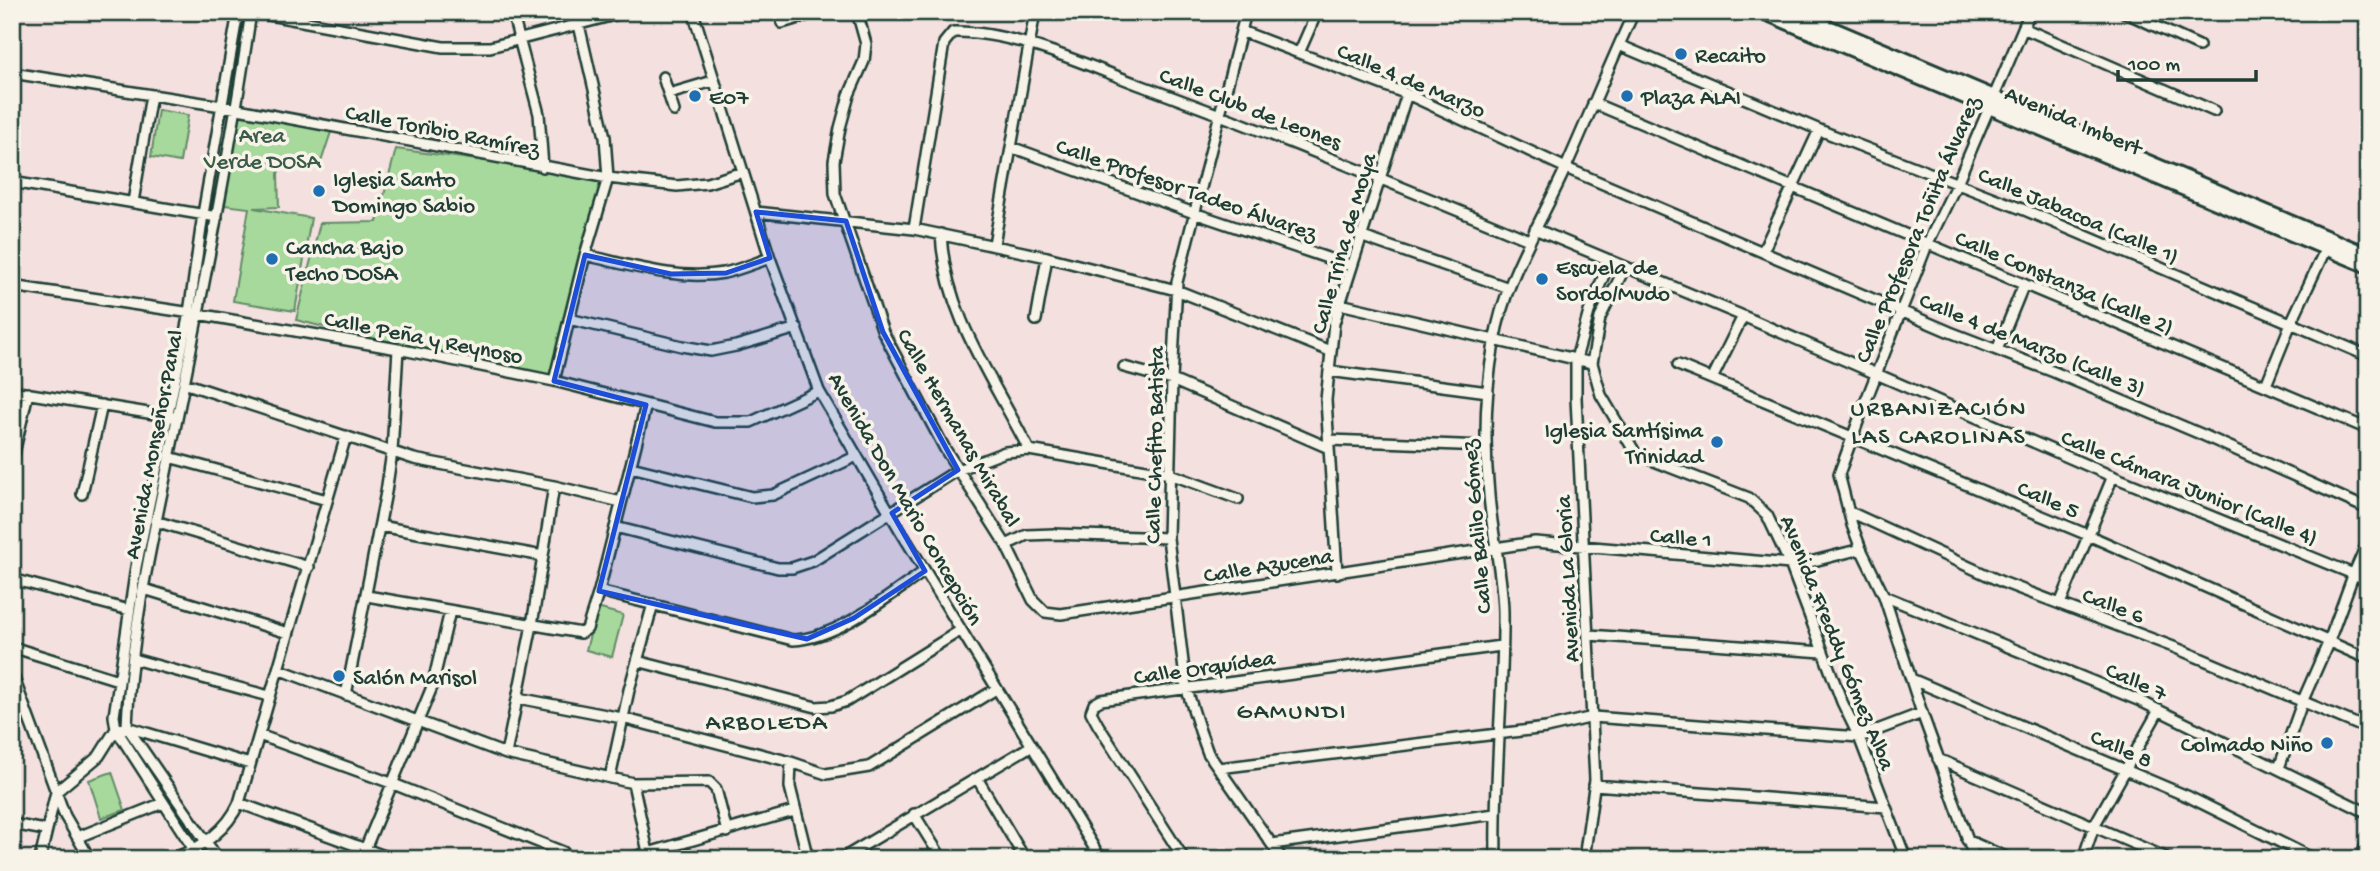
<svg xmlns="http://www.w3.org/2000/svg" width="2380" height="871" viewBox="0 0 2380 871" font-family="'Gochi Hand',sans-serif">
	<rect width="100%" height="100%" fill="#f4e0df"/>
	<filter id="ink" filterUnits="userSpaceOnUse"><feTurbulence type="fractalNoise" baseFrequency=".0143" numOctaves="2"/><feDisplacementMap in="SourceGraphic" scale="14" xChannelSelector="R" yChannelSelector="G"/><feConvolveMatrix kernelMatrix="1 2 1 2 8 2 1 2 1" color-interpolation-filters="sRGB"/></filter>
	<g filter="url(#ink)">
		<!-- green -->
		<path fill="#a6d99b" stroke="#628b68" stroke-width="2" d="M241,15H247L233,104L226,101Z
			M158,110L188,115L180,162L151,157Z
			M243,115L331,132L320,165L287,158L280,167L278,174L279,207L254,208L311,218L295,311L233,301L249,208L224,205L239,118Z
			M396,149L603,177L554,375L493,369L296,320L320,223L377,222Z
			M597,608L623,615L612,657L586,650Z
			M112,772L125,810L101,818L89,780Z"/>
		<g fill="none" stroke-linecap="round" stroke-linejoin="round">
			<!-- minor casing -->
			<g stroke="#1f3d34" stroke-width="14">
				<path id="minor" d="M253,12L443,47H490L626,12
					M512,12L539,114L543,167
					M693,12L770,258L819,391L900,530L1101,859
					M857,12L866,44L864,61L849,95L840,128L834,161L835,194L883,332L945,449L1006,545L1033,600L1045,612L1061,614L1535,542L1790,564H1802L1861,549
					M1246,12L1177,282L1172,380L1168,538L1186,687L1200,731L1208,753L1282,859
					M2124,12L2199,46
					M782,23L819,12
					M2023,28L2214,111
					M1241,31L1407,94L1566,168L1950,332L2054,372L2203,435L2368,509
					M1619,45L1822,131L2027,211L2368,356
					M1299,53L1317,12
					M12,73L222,106L608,178L677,186L707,183L743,172
					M663,77L674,111
					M669,94L713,81
					M1593,103L2368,429
					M1011,147L1194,213L1351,266
					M12,182L217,217
					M133,202L151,95
					M756,212L914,229L1047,257L1176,290L1330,351
					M914,229L944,43L953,32C1010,30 1084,64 1137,84C1269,132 1399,186 1529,240
					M1535,229L1743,316L2107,474L2368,580
					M941,234C945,315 994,380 1029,450
					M1360,236L1509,288
					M994,244L1035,12
					M1763,251L1819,130
					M585,255C630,265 677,281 724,273C739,270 755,263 770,258
					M1625,267L1600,318L1592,363L1601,395L1636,454L1749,498L1767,515L1790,564L1842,702L1859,737L1906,859
					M12,286L198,314L398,349L554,381L715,422H751L819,391
					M1340,304L1592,363
					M569,319L682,346L711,351L736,346L797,328
					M1036,320L1047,257
					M1997,350L2024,284
					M1678,365L2088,535L2368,659
					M1124,367L1172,380L1329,448
					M1329,371L1488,392
					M1712,379L1743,316
					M554,381L585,255L608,178L605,137L576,12
					M184,383L414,459L554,486L621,502
					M2266,385L2291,323L2326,248
					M12,391L173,417
					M1330,440L1485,446
					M169,457L327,500
					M12,462L28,393
					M631,467L752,497L773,495L857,456
					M82,494L102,405
					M1848,511L2002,582L2176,648L2368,729
					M155,521L309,567
					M380,526L543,556
					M615,527L778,568H792L813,561L958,470L1005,452L1029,450L1170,474L1238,499
					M1006,545L1027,535L1054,534L1168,538
					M1337,573L1326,400L1334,323L1407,94
					M12,579L129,610
					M144,589L288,633
					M599,591L793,640C839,638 888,596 925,571
					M367,596L581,633L587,629L599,591L646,405
					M1884,596L2138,700L2368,813
					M2060,604L2113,476
					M1589,635L1823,652
					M12,647L118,680
					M133,659L269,696
					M637,661L816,707L831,706L847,701L961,630
					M278,669L506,754L633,783L709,782L716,789L727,832
					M12,673L65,816L90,859
					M1911,679L2189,797L2314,859
					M346,695L386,492L392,452L398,349
					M518,698L622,718L791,762L826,774L869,767L996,689
					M259,735L391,783L563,852L569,859
					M506,754L532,625L554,486
					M1938,759L2169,859
					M791,762L790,787L808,859
					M1219,768L1546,728L1593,717L1859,737L1922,713
					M2279,768L2303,700L2329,641L2354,573L2368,541
					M610,778L629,690L653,604
					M977,778L1025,859
					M633,783L649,857
					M1594,785L1886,807
					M239,803L393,859
					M914,814L942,859
					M12,824L45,830
					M78,837L163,803
					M1967,840L2010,859
					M1272,844L1495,814
					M366,847L432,687L450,611
					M1585,856L1633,859
					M40,859L56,792L99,756L116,729L127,727L250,764
					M171,859C199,849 226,832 239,803L346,436
					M200,859L116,729L114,716L136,567L189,313L203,214L238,12
					M218,859L127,727C131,623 157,521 177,419C204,284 231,149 251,12
					M627,859L794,811
					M841,859L1031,746
					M1184,859L1098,725L1091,712L1094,704L1101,700L1501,646
					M1496,859C1494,776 1504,693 1503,611C1502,572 1492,534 1489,495C1484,445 1485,393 1494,343C1504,279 1540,225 1566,167C1589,116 1610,63 1634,12
					M1584,859L1595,780L1576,398V359L1589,312L1610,260
					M1975,859L1922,713L1884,596L1861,549L1852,525L1839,474L1863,408L1927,245L1957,183L2030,12
					M2083,859L2094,826L2159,710
					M2361,859L2368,839"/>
			</g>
			<!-- major casing -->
			<g stroke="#1f3d34" stroke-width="18">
				<path id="major" d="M1763,12L2368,266
					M1793,12L2368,255"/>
			</g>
			<!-- minor -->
			<use href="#minor" stroke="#f7f3e8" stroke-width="9"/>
			<!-- major -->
			<use href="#major" stroke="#f7f3e8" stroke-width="12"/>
		</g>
	</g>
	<!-- marked area -->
	<path fill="#1d4ed8" fill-opacity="0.2" stroke="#1d4ed8" stroke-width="5" stroke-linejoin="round" d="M756,212L846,221L883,332L958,470L892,513L925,571L854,618L807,639L599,591L646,405L554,381L585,255L671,274L726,273L770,258Z"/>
	<!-- markers -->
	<g fill="#1f6fb2" stroke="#f7f3e8" stroke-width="2.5">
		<circle cx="1681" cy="54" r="7"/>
		<circle cx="695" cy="96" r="7"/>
		<circle cx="1627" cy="96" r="7"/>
		<circle cx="319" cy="191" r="7"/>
		<circle cx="272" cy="259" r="7"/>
		<circle cx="1542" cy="279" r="7"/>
		<circle cx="1717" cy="442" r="7"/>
		<circle cx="339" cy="676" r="7"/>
		<circle cx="2327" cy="743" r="7"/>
	</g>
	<g text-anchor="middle" stroke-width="7" stroke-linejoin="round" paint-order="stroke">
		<!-- poi labels -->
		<g font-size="23" fill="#1f3d34" stroke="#f7f3e8" text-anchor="start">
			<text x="1695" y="62">Recaito</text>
			<text x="709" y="104">E07</text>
			<text x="1641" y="104">Plaza ALAI</text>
			<text x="333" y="186">Iglesia Santo<tspan x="333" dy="26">Domingo Sabio</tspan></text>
			<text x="286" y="254">Cancha Bajo<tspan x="286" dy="26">Techo DOSA</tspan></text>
			<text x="1556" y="274">Escuela de<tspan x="1556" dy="26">Sordo/Mudo</tspan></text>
			<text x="1703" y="437" text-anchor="end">Iglesia Santísima<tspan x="1703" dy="26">Trinidad</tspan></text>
			<text x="353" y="684">Salón Marisol</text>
			<text x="2313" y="751" text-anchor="end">Colmado Niño</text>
		</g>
		<!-- street labels -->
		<g font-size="23" fill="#1f3d34" stroke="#f7f3e8">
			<text transform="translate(1412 79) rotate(23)" y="8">Calle 4 de Marzo</text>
			<text transform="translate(1251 107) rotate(21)" y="8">Calle Club de Leones</text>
			<text transform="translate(2074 119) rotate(23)" y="8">Avenida Imbert</text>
			<text transform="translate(443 129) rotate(11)" y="8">Calle Toribio Ramírez</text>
			<text transform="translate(1187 188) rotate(19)" y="8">Calle Profesor Tadeo Álvarez</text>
			<text transform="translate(2079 214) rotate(23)" y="8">Calle Jabacoa (Calle 1)</text>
			<text transform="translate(1916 229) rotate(-67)" y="8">Calle Profesora Toñita Álvarez</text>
			<text transform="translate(1342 243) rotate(-74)" y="8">Calle Trina de Moya</text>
			<text transform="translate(2065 281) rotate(23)" y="8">Calle Constanza (Calle 2)</text>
			<text transform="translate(424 336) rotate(11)" y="8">Calle Peña y Reynoso</text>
			<text transform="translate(2033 343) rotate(22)" y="8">Calle 4 de Marzo (Calle 3)</text>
			<text transform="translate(960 427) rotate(60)" y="8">Calle Hermanas Mirabal</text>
			<text transform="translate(152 444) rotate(-79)" y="8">Avenida Monseñor Panal</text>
			<text transform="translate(1153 445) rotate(-89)" y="8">Calle Chefito Batista</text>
			<text transform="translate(2190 486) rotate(22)" y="8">Calle Cámara Junior (Calle 4)</text>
			<text transform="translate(907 498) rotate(60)" y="8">Avenida Don Mario Concepción</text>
			<text transform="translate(2049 498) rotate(23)" y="8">Calle 5</text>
			<text transform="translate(1475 527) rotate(-95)" y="8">Calle Balilo Gómez</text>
			<text transform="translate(1681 536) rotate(5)" y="8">Calle 1</text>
			<text transform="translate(1268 564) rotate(-9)" y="8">Calle Azucena</text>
			<text transform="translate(1566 579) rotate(-93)" y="8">Avenida La Gloria</text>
			<text transform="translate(2114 604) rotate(21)" y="8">Calle 6</text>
			<text transform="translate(1839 642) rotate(68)" y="8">Avenida Freddy Gómez Alba</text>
			<text transform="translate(1204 666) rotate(-8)" y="8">Calle Orquídea</text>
			<text transform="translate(2137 680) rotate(24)" y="8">Calle 7</text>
			<text transform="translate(2122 747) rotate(24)" y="8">Calle 8</text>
		</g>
		<!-- park labels -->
		<g font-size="23" fill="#3a5c49" stroke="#f7f3e8">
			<text x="262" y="142">Area<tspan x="262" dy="26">Verde DOSA</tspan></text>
		</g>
		<!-- neighbourhood labels -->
		<g font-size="24" letter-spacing="2" fill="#1f3d34" stroke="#f7f3e8">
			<text x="1939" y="415">URBANIZACIÓN<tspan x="1939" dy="28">LAS CAROLINAS</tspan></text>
			<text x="1292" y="718">GAMUNDI</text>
			<text x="767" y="729">ARBOLEDA</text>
		</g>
	</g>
	<!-- margin -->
	<rect width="2380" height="871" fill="none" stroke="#f7f3e8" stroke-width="42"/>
	<rect x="21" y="21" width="2338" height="829" fill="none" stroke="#1f3d34" stroke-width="2.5" filter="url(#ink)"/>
	<!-- scale -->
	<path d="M2118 70v10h138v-10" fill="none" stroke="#1f3d34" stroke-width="3.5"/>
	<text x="2128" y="70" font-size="21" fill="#1f3d34" stroke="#f7f3e8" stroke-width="5" paint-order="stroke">100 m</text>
</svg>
